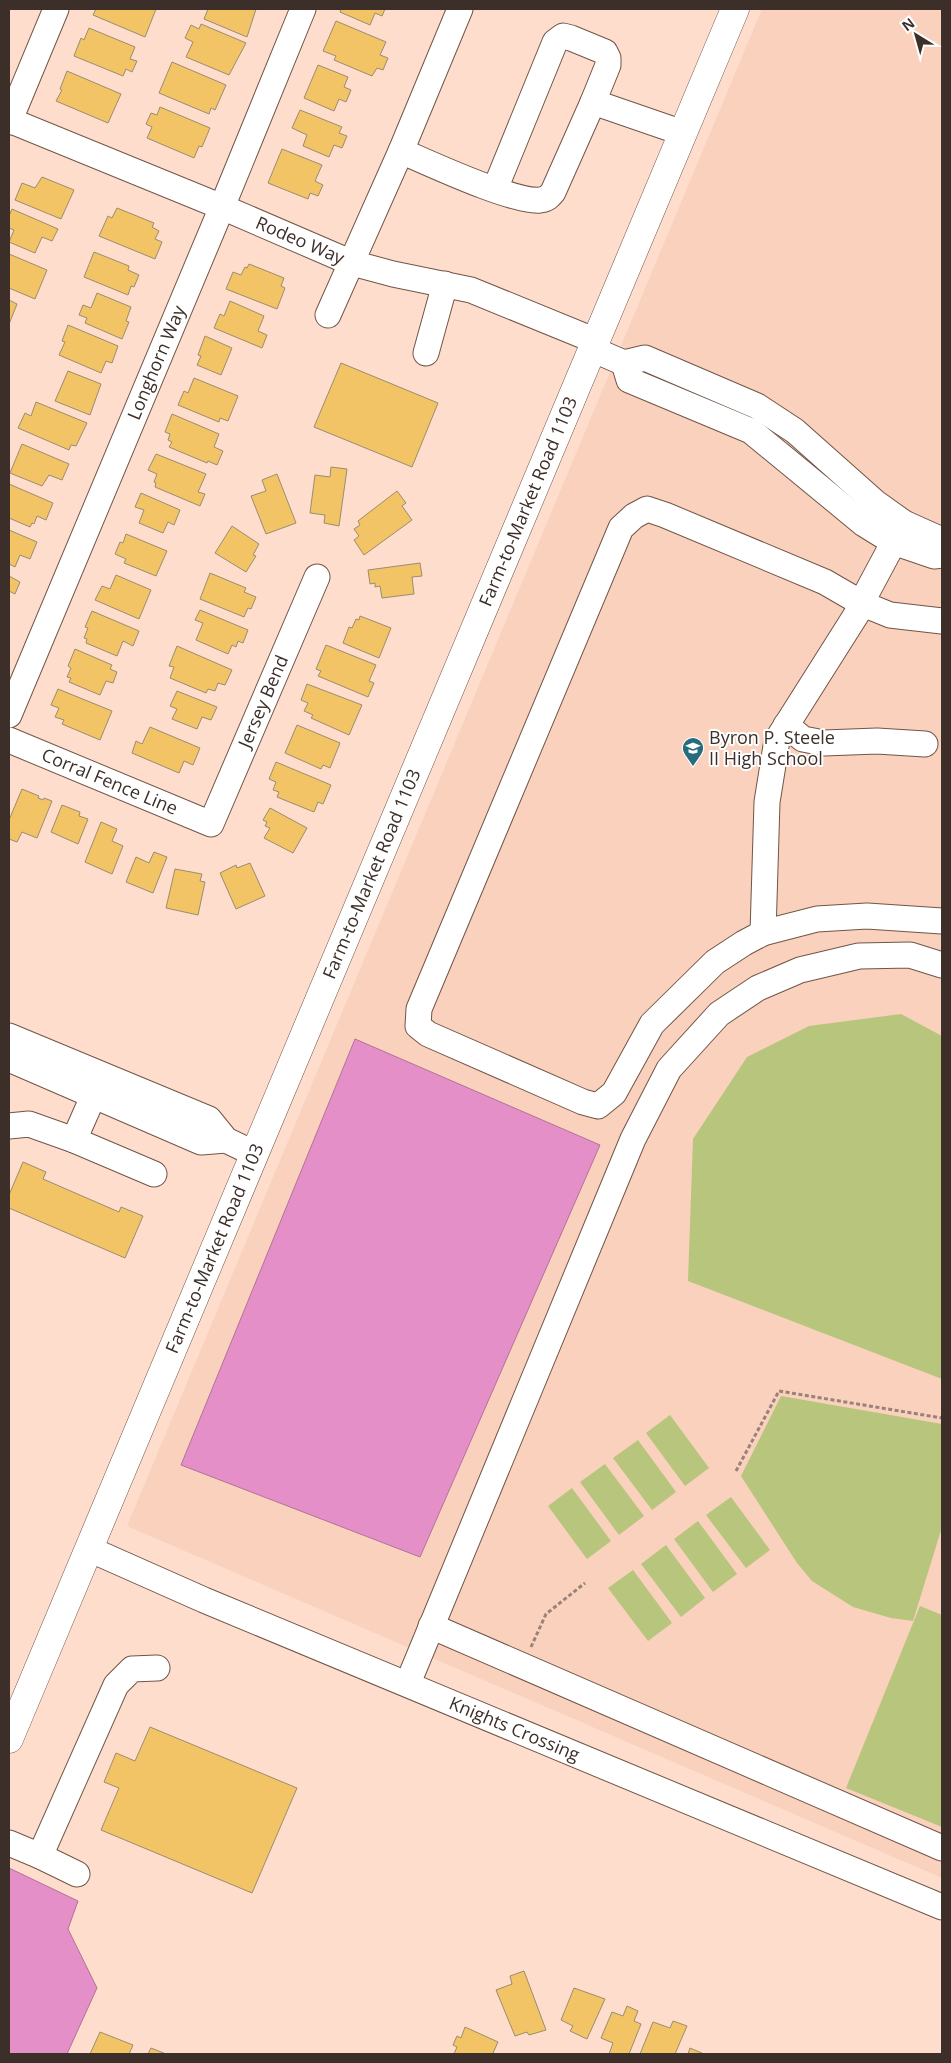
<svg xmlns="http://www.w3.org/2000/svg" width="951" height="2063" viewBox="0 0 951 2063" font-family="'Open Sans',sans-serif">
	<rect width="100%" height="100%" fill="#feddcd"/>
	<!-- built -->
	<path fill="#f9d1bd" d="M762,9H942V1878L127,1526Z"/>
	<!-- green -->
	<path fill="#b8c57d" d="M901,1014L942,1036V1379L688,1281L693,1139L747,1057L809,1026Z
		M781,1396L942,1424V1527L913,1621L891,1618L853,1607L812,1581L797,1563L741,1476Z
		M670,1415L709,1468L685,1486L646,1433Z
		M638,1440L676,1492L652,1510L613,1458Z
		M605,1464L644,1516L619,1535L580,1482Z
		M572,1488L611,1541L587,1559L548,1506Z
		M731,1497L770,1550L746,1568L706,1515Z
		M698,1521L737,1574L713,1592L674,1539Z
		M666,1545L705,1598L681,1617L641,1564Z
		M633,1570L672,1623L648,1641L608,1588Z
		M920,1606L942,1615V1827L846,1788Z"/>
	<!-- water -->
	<path fill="#e48fc8" stroke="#b27298" d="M355,1039L600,1145L420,1557L181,1465Z
		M9,1868L78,1901L68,1929L97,1988L67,2054H9Z"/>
	<!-- building -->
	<path fill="#f3c466" stroke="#9a8c70" d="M96,9H156L145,37L93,15Z
		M208,9H256L247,37L204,19Z
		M341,9H385L382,16L375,13L370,25L340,12Z
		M336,21L386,42L380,55L388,58L383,70L377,68L372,76L334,60L336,56L323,51Z
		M201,24L246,43L229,75L186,57L193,42L185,38L191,25L199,29Z
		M89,28L135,47L130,59L137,61L132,72L126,69L123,76L74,56L81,38L84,40Z
		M172,62L226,85L215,110L211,108L209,114L159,93Z
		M318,65L348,77L344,87L351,90L346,102L339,99L334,111L304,98Z
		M67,71L121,94L108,123L56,101L62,90L60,89Z
		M160,107L210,128L202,147L199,146L194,158L147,138L152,127L146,124L151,113L157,115Z
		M300,110L342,127L339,133L347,136L342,148L334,145L329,157L303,146L307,135L292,128Z
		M282,149L322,165L315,181L323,185L318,196L310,193L308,199L268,183Z
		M42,177L74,190L61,219L15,200L22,183L35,188Z
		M117,208L154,223L152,227L159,231L155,239L162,242L155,259L99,236L108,216L112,218Z
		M12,209L58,229L52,241L42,237L35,253L9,242L14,230L9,228V216Z
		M94,252L129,266L128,270L139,275L134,287L131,286L128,295L84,277Z
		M9,254L47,270L35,299L9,288Z
		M249,264L284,278L281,286L285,288L277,309L226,289L233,272L241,275L245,267L247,268Z
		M97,293L131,307L126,321L129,322L122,339L85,323L87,318L79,315L83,305L91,308Z
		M9,300L17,304L9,324Z
		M230,301L264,316L258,331L267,335L262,348L214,328L220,314L224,316Z
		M68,325L118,346L112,363L106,361L101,373L59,355L65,342L62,341Z
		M205,336L232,348L221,375L197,365L201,356L198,355Z
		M341,363L438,403L412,467L314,427Z
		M68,371L101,384L90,415L55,401Z
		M194,378L238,396L228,421L220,418L219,422L178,405L184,391L188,393Z
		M36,402L87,423L76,446L71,445L69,450L18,428L25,413L31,416Z
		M172,414L219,434L214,447L223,451L217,465L208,461L207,463L169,447L172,442L168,440L170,434L165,432Z
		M22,444L69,464L62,480L49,475L42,486L10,473Z
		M156,454L206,474L198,492L205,494L200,506L155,487L156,483L154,482L157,474L148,470Z
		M331,467L347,469L339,526L324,523L325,515L310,513L315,475L330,477Z
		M277,474L296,523L266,534L251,496L266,491L262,480Z
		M9,484L53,503L46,520L37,516L34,524L32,523L30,527L9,518Z
		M397,491L406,503L402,506L412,520L364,555L354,540L359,536L354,529L360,525L358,521Z
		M141,493L180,510L174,525L168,522L163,533L139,523L144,510L135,507Z
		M232,526L259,544L253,555L256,556L246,572L215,553Z
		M9,530L37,542L30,559L20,555L15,567L9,564Z
		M126,534L167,551L156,576L124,563L126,559L115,554L120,542L123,543Z
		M420,563L422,576L412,577L414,594L382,598L380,586L375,587V583L370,584L368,570Z
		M210,573L246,588L244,592L256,597L251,609L248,608L244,617L200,599Z
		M116,575L151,590L139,619L95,600L102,586L110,589Z
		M9,576L20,582L15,594L9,591Z
		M200,610L248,630L243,643L238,641L236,647L232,645L228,654L196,640L203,623L195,620Z
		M92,611L139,631L133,646L123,641L117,656L86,643L87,639L84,638L88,628L85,627Z
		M360,616L391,628L379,658L343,643L349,627L352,628L356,619L359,620Z
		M326,645L376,665L369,681L374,683L368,697L318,676L321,671L316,669Z
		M177,646L232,670L225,685L218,683L215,691L208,689L206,693L170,678L174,667L169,666Z
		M75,649L112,665L110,669L117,672L113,683L106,681L100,695L69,682L71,678L67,677L71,668L68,666Z
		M307,684L362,705L349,735L311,718L313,715L304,711L308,703L301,700Z
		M58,689L112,711L100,740L62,724L64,720L55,717L59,708L51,705Z
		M177,691L217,707L211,720L202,717L197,729L172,719L177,709L170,706Z
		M297,725L340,743L330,768L323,765L321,769L285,753Z
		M150,727L200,748L193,765L184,761L179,773L132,753L136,741L142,744Z
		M276,762L331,785L323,804L318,802L314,812L277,797L279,792L273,790L276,782L269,779Z
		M22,789L39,796L38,798L43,800L44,798L52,801L37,838L22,832L17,842L9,839V820Z
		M62,805L80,812L79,816L88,819L78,844L51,832Z
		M270,808L307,828L293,853L264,838L270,828L265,826L267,822L263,820Z
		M101,822L117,829L112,841L123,846L112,874L85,862Z
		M154,852L167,857L153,893L126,882L136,857L149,863Z
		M250,863L265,896L236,909L220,873L236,865L237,868Z
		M175,869L202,874L200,881L205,882L198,915L166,908Z
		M23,1162L46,1172L43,1179L119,1212L121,1207L143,1216L125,1258L9,1208V1195Z
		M150,1727L297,1788L252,1893L101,1830L119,1788L104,1782L116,1753L135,1761Z
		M524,1971L546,2030L529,2035L527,2032L515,2036L496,1990L512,1984L510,1976Z
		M574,1988L605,1999L587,2039L570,2031L573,2026L561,2020Z
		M627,2006L638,2011L634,2021L641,2024L629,2054H609L613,2043L601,2038L612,2012L623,2016Z
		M673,2021L687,2026L675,2054H640L653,2022L670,2028Z
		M465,2027L498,2042L493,2053L495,2054H454L457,2047L453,2045L457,2036L461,2038Z
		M100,2032L133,2045L129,2054H90Z
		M151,2048L166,2054H148Z
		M690,2048L704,2054H686H688Z"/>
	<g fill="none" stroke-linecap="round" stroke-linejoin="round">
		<!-- minor casing -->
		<g stroke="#715547" stroke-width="27">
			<g id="minor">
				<path id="s1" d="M9,120L222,207L352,263L393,274L471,290L596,341"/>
				<path d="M9,122L56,9"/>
				<path d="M401,151L460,9"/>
				<path d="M495,189L555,42L563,36L571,38L605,52L608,58V65L593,102"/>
				<path d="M328,315L401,151C429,163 514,203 540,200C547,199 549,197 553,192L593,102L683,133"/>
				<path d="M592,349L624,363L645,358L757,406L795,431L876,503L904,523L942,540"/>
				<path d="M426,353L445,284"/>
				<path d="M624,363L629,380L751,431L864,524L893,542L934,556L942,555"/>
				<path d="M942,621L890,615L863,604L825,582L665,515L647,509L634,516L621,528L419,1009L418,1026L428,1034L583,1102L598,1106L614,1093L652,1024L715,962L744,943L763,933L817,919L867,916L942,921"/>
				<path id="s2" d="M9,715L222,207L303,9"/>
				<path d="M786,725L803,739L824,743L877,741L925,744"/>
				<path id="s3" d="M9,740L211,824L317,577"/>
				<path d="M763,933L767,802L777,740L863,604L866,594L904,523"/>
				<path d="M9,1036L209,1119L226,1140L255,1154"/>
				<path d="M9,1059L201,1142L226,1140"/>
				<path d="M99,1083L74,1140L154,1174"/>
				<path d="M9,1126L29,1124L74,1140"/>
				<path id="s4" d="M89,1549L204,1600L942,1907"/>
				<path d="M431,1626L942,1848"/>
				<path d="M408,1683L633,1139L669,1069L719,1014L758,988L800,970L859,956L910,955L942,965"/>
				<path d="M9,1843L40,1856L116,1685L132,1669L157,1668"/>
				<path d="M40,1856L77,1874"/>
			</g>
		</g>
		<!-- major casing -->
		<g stroke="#715547" stroke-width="29">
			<g id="major">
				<path id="s5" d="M9,1739L735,9"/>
			</g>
		</g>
		<!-- path -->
		<path stroke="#998278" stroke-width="3" stroke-dasharray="4 2.5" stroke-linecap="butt" d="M736,1471L779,1391L942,1418
			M531,1647L546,1614L585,1583"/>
		<!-- minor -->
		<use href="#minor" stroke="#fff" stroke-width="25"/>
		<!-- major -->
		<use href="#major" stroke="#fff" stroke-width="28"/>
	</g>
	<!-- icons -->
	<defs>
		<g id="school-pin" transform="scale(1.125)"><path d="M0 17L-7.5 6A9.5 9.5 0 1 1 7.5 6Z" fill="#286b7d" stroke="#fff"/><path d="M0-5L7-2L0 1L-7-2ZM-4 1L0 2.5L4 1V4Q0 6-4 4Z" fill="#fff"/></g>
	</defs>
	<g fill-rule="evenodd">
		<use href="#school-pin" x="693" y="748"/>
	</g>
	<g text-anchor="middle" stroke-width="4" stroke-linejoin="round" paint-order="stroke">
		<!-- street labels -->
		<g font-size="18" fill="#3c2f29" stroke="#fff">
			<text dy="6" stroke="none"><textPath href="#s1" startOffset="315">Rodeo Way</textPath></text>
			<text dy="6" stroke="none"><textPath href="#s2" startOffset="382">Longhorn Way</textPath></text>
			<text dy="6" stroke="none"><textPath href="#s5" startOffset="1342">Farm-to-Market Road 1103</textPath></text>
			<text dy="6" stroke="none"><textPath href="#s3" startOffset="352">Jersey Bend</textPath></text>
			<text dy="6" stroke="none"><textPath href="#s3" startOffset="109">Corral Fence Line</textPath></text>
			<text dy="6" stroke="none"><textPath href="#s5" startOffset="938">Farm-to-Market Road 1103</textPath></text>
			<text dy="6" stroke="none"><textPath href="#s5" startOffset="532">Farm-to-Market Road 1103</textPath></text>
			<text dy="6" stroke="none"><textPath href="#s4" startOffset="462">Knights Crossing</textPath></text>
		</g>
		<!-- poi labels -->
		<g font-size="18" fill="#3c2f29" stroke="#fff" text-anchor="start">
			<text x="709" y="744">Byron P. Steele<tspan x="709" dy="21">II High School</tspan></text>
		</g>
	</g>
	<!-- border -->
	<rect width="951" height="2063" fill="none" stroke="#3c2f29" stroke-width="20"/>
	<!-- north arrow -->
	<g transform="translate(916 35) rotate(323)" stroke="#ffffff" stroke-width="4" paint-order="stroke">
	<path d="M0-4L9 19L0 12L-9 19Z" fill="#3c2f29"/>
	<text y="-8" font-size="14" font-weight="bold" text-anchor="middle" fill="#3c2f29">N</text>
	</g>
</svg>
